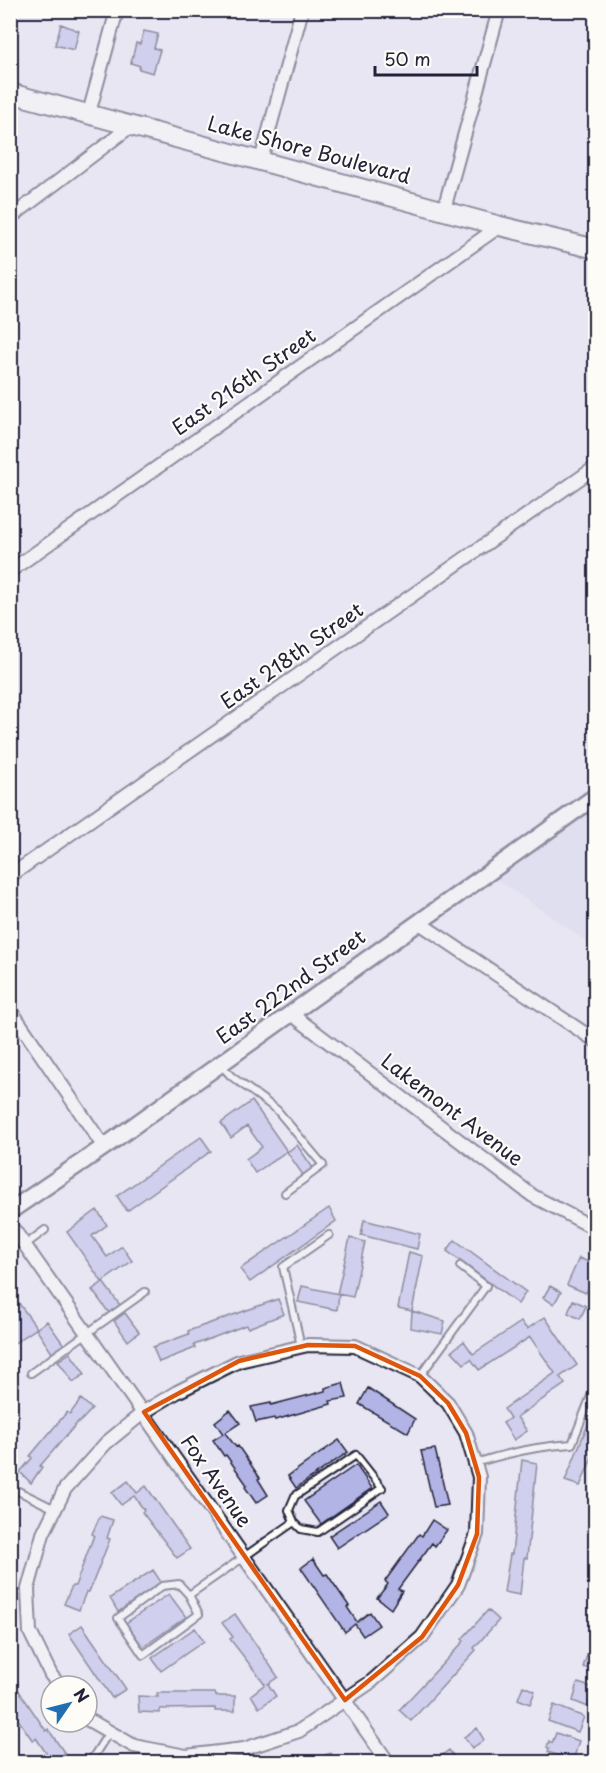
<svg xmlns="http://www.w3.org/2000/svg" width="606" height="1773" viewBox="0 0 606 1773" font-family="'Playpen Sans',sans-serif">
	<rect width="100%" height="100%" fill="#e7e6f2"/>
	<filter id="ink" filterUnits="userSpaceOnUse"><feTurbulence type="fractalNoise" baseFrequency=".0167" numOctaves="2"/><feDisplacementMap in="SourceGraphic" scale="12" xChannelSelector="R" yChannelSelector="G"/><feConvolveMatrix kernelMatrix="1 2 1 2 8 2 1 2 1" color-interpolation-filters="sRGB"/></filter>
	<g filter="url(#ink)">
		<!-- built -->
		<path fill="#d7d7ee" d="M595,796V947L488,873Z"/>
		<!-- building -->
		<path fill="#b3b4e6" stroke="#22223b" stroke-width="1.5" d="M61,24L79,31L74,50L55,45Z
			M144,31L158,34L154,48L160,50L153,73L139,69L140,66L131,63L136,43L140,44Z
			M252,1101L287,1151L255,1173L246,1159L262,1147L247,1126L231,1138L221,1123Z
			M201,1137L211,1151L127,1211L117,1196Z
			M297,1145L313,1168L303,1175L287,1152Z
			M329,1208L336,1221L250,1282L240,1269Z
			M97,1210L107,1225L92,1236L107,1257L122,1246L132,1261L102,1282L67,1232Z
			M364,1220L420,1234L417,1249L361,1235Z
			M350,1238L365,1242L353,1297L337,1294Z
			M455,1240L526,1292L518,1304L447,1251Z
			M409,1252L423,1256L412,1311L398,1308Z
			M579,1258L596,1265V1271L586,1293L567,1285Z
			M103,1282L120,1305L109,1313L92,1290Z
			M302,1286L339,1294L337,1310L298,1302Z
			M550,1286L561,1292L554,1304L543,1298Z
			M10,1291L37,1328L10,1346L11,1324Z
			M278,1299L284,1314L248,1328L246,1325L194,1345L195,1348L159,1362L153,1347L189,1334L188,1331Z
			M573,1300L586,1306L580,1319L568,1313Z
			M412,1311L445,1321L442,1334L411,1328Z
			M125,1313L139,1332L128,1341L114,1321Z
			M545,1317L577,1365L560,1377L565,1384L517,1417L527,1431L514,1440L503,1423L510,1418L504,1409L555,1373L530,1337L479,1370L471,1359L464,1364L452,1351L464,1341L473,1354L521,1322L527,1329Z
			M47,1321L64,1345L52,1353L36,1329Z
			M70,1353L85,1374L73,1382L58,1361Z
			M343,1383L347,1398L330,1401L331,1404L275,1420L274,1418L256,1422L251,1407L271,1403V1405L325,1391V1388Z
			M368,1388L415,1419L408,1433L359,1404Z
			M81,1399L92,1409L79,1423L78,1422L40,1466L42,1467L31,1483L20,1472L32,1458L30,1456L67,1412L70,1414Z
			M596,1404V1448L580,1486L565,1481Z
			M230,1410L240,1423L225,1433L236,1447L238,1446L260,1478L258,1479L268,1495L256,1503L245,1487L247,1485L226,1455L224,1456L213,1440L223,1434L215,1422Z
			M339,1440L348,1452L296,1488L288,1476Z
			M435,1449L448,1505L434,1507L421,1451Z
			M522,1460L537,1463L527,1558H524L520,1595L504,1592L510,1554H512Z
			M356,1465L372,1488L321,1524L304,1501Z
			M128,1481L137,1493L146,1486L190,1549L177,1558L142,1512L144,1510L134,1496L121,1505L112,1493Z
			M381,1501L389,1513L337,1548L329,1536Z
			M100,1516L113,1520L107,1538L110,1539L89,1592H86L79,1610L64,1604L72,1586H75L94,1535L92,1534Z
			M432,1520L447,1530L435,1546L432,1543L398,1589L402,1591L391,1609L377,1598L388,1584L385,1581L419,1534L422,1536Z
			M313,1559L324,1575L327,1574L349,1606L347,1607L357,1622L370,1612L379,1625L363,1636L355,1624L345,1632L301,1568Z
			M153,1570L161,1582L118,1612L110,1598Z
			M169,1594L186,1617L143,1647L126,1623Z
			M488,1610L499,1620L474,1648L476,1650L411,1721L399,1710L464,1641L462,1639Z
			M235,1614L278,1677L268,1684L276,1696L259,1708L251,1695L265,1684L230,1639L233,1637L222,1623Z
			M82,1625L126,1689L112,1698L69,1634Z
			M195,1628L204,1641L161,1671L152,1658Z
			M588,1652L596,1655V1671L583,1667Z
			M10,1674L18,1684L15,1685L46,1731L48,1729L70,1761L68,1762H52L36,1738L33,1741L10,1708Z
			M578,1683L594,1688L588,1707L573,1701Z
			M523,1686L535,1691L530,1704L518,1699Z
			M157,1693H215L216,1696H235V1711H215V1708L160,1709V1713L139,1712L138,1696L158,1697Z
			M554,1705L584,1717L578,1732L548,1721Z
			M477,1728L484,1740L472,1748L464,1737Z
			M556,1733L579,1741L573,1761L548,1752L549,1749L547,1747L549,1741L552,1743Z
			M449,1750L458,1762H433Z
			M331,1753L335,1762H312L311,1760Z"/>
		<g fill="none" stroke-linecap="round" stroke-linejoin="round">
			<!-- service casing -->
			<g stroke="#22223b" stroke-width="10">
				<path id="service" d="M220,1064L231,1076L277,1110L323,1165L285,1193
					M25,1245L45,1230
					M301,1346L283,1267L329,1235
					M31,1373L145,1292
					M420,1376L486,1286L460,1266
					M475,1463C507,1453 538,1446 572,1444L596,1383
					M10,1487L55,1509
					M189,1595L199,1614L143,1655L118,1618L162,1586L179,1584L189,1595L294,1522L301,1529L318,1532L382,1488L356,1455L295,1496L289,1510L294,1522
					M90,1762L109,1732"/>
			</g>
			<!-- minor casing -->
			<g stroke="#22223b" stroke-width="16">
				<path id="minor" d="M89,113L117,10
					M261,160L302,10
					M444,209L499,10
					M10,218L131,126
					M10,571L500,226
					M10,876L596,467
					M418,922L596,1041
					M10,1009L104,1147
					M290,1013L533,1196L596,1229
					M10,1224L388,1762
					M60,1686L51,1675L30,1632L28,1589L43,1534L65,1489L106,1443L144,1412L177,1392L239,1361L308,1345L355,1346L420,1376L448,1403L466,1433L479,1477L477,1534L458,1585L422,1637L371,1682L299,1731L244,1749L186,1756L134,1746L87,1719"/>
			</g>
			<!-- tertiary casing -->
			<g stroke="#22223b" stroke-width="20">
				<path id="tertiary" d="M10,1211L104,1147L596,796"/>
			</g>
			<!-- primary casing -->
			<g stroke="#22223b" stroke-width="22">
				<path id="primary" d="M10,93L500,226L596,249"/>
			</g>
			<!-- service -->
			<use href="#service" stroke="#fdfcf7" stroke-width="6"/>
			<!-- minor -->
			<use href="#minor" stroke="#fdfcf7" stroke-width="12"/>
			<!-- tertiary -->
			<use href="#tertiary" stroke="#fdfcf7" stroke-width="15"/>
			<!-- primary -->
			<use href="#primary" stroke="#fdfcf7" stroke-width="18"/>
		</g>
	</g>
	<!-- marked area -->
	<path d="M0 0H606V1773H0ZM308,1345L355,1346L420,1376L448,1403L466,1433L479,1477L477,1534L458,1585L422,1637L345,1700L144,1412L239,1361Z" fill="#e7e6f2" fill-opacity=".55" fill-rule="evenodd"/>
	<path fill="none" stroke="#de560e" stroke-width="4.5" stroke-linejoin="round" d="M308,1345L355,1346L420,1376L448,1403L466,1433L479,1477L477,1534L458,1585L422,1637L345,1700L144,1412L239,1361Z"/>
	<g text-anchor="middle" stroke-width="4.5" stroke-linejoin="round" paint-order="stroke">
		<!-- street labels -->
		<g font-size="20" fill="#22223b" stroke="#fdfcf7">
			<text transform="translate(309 150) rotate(15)" y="7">Lake Shore Boulevard</text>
			<text transform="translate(244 382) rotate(-35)" y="7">East 216th Street</text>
			<text transform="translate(292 656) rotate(-35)" y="7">East 218th Street</text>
			<text transform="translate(291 987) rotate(-36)" y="7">East 222nd Street</text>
			<text transform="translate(452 1110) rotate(37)" y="7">Lakemont Avenue</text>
			<text transform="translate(216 1481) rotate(55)" y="7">Fox Avenue</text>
		</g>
	</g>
	<!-- margin -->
	<rect width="606" height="1773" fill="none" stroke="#fdfcf7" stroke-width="36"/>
	<rect x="18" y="18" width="570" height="1737" fill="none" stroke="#22223b" stroke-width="2" filter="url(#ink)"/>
	<!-- north arrow -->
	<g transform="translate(69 1704) rotate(55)"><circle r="28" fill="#fdfcf7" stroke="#a5a5ac" stroke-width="1.5"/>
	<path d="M0-4.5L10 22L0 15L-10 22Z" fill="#1f6fb2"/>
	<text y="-9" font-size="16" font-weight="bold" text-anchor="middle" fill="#22223b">N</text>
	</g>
	<!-- scale -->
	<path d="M375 66v9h102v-9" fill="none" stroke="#22223b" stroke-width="3"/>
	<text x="384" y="66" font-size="18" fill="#22223b" stroke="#fdfcf7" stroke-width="4.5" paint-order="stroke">50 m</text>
</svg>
